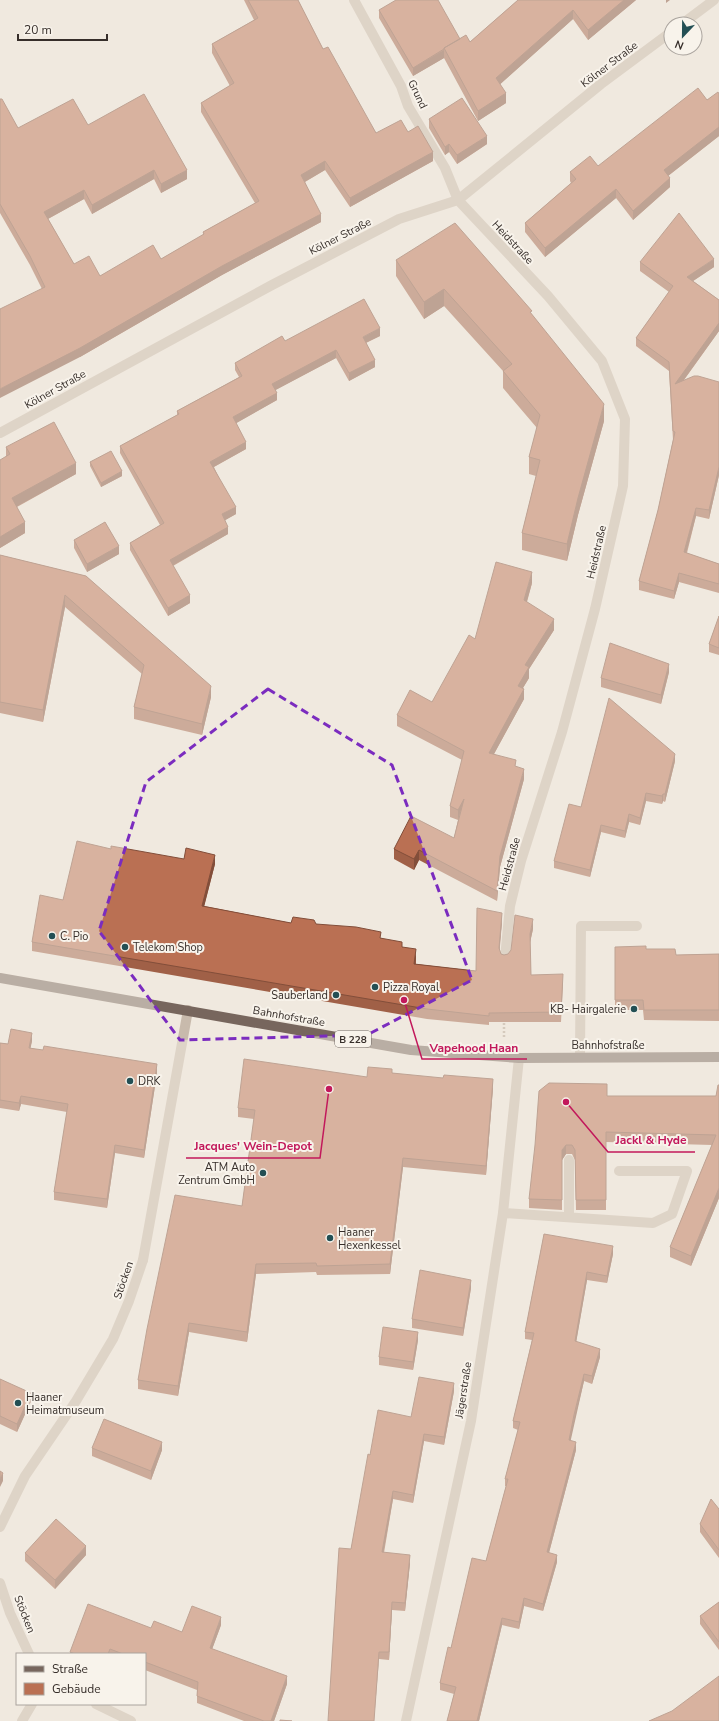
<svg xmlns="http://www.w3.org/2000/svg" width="719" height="1721" viewBox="0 0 719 1721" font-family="'Nunito Sans',sans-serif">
	<rect width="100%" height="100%" fill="#f0e9df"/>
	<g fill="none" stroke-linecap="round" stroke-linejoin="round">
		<!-- path -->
		<path stroke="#b3a496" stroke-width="2.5" stroke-dasharray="2 2" stroke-linecap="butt" d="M504,1037V1020"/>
		<!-- lane -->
		<path stroke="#c8baac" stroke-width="10" d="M354,0L401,86L408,106L445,168L458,200
			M580,1057L581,926H637
			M503,1213L653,1223L672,1214L687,1171H619
			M569,1217V1160
			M0,1527L25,1476L76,1401L113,1339L129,1301L143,1260
			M0,1583L10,1613L29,1654
			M96,1704L131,1721
			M22,1721L32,1704"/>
		<!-- street -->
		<path stroke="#c8baac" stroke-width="10" d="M682,24L714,0
			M458,200L548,296L602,361L625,419L623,486L595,609L562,732L521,861L510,906L505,958
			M0,433L272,285L399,219L458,200L601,84L671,32
			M143,1260L188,1010
			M406,1721L471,1421L503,1213L519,1058"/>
		<!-- primary -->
		<path stroke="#77665d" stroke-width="10" d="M0,978L411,1050L519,1058L719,1057"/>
	</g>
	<!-- wall -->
	<path fill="#a06047" d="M244,0H298L323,49L376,133L408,132L433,161L350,207L325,170L305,182L321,222L222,275L80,357L42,289L30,265L0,213V99L18,128L88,125L187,179L161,193L154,179L92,214L84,199L48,219L74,264L100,276L161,259L203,235V232L255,203L201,112V103L230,86L212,53V44L254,20Z
		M518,0H636L588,40L573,19L500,84L506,103L478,121L444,58L413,76L379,18V10L470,42Z
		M719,94V136L668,176L670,187L633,220L616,198L545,257L525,232V223L571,183L570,181V172L598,166L707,100Z
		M429,119L487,144L457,164L449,152L445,155L429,128Z
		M396,260L532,315L604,421L578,515L567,561L522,550V533L536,476L529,474V457L537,428L503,388V371L444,306L424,319L396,276Z
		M640,262L714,267L693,281L719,300V331L684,380L719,382V475L709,519L696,516L687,553L719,564V593L679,582L674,599L639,590V581L658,510L673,440L669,371L636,346V338L669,292L640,271Z
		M380,336L366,343L375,367L349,381L336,358L275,390L277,400L236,423L246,449L214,467L236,514L225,520L228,534L173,566L190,603L168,616L130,550V543L160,525L120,453V446L177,415V411L239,377L235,370V363L285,341Z
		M6,447L76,474L17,507L25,533L0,548L6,456Z
		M90,462L122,476L101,487L90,466Z
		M74,540L119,554L87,572L74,548Z
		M0,555L86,576L211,697L202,735L134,719V707L142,674L65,607L43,722L0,713Z
		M532,583L527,602L554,630L529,669V678L523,688L524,699L494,754L516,767L524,779L500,867L497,901L419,860L414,870L394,859V849L454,838L458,820L450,817V806L462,760L397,726V715L432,702L475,639Z
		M719,616V655L709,652V644Z
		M669,672L661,704L601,687V678Z
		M675,761L665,802L663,801L662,804L646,801L640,825L629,822L625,838L601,832L590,877L554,868V861L581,807Z
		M111,849L215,864L204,906L291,923L316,924L381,938L402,947L416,958V964L476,971L502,922L499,950L501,954L504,955L508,954L533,929L530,942L531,975L563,984L561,1022H489V1025L427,1019L32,951V942L63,900Z
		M615,947L646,949L676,955L719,954V1021L644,1020L643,1010H615Z
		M32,1041L30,1048L157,1073L144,1158L115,1153L107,1208L54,1200V1192L67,1112L21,1104L19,1111L0,1108V1043L8,1044Z
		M392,1073L493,1088L486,1175L403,1167L390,1274L317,1275L316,1272L256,1274L247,1342L189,1332L178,1396L138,1389V1380L242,1206L254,1119L238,1117V1108L367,1077Z
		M607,1084V1096H716L719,1198L691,1266L670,1257V1247L712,1145L606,1142V1210H576L575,1160L572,1154H566L562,1160V1210L529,1208V1199Z
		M544,1234L613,1254L607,1283L587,1280L576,1342L600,1357L592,1384L584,1381L574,1422L570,1441L576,1450L549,1553L557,1562L543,1611L524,1606L519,1629L502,1625L479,1721H447L454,1694L440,1690V1683L451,1648L486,1561L506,1486H505V1479L518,1430L513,1428V1421L532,1340L525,1339V1332Z
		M471,1288L463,1336L412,1328V1319Z
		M418,1340L413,1370L379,1365V1357Z
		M0,1379L31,1401L17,1432L0,1424Z
		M454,1391L444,1445L424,1441L413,1503L393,1499L384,1553L410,1563L405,1611L392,1610L389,1660L379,1659L351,1549L370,1455L411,1417Z
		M92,1448L162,1450L151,1480L92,1456Z
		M719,1509V1558L700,1532V1524Z
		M25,1553L86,1555L55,1589L25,1561Z
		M719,1602V1650L700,1624V1616Z
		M221,1625L212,1649L287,1684L274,1721H244L197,1703V1690L145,1670V1654H70V1652L151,1628L182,1632Z"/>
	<!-- shaded-wall -->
	<path fill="#824e3a" d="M624,0H636L588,40V30Z
		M666,0H670L666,3Z
		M573,10V19L496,88V78Z
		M444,50V58L413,76V68Z
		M506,93V103L478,121V111Z
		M719,127V136L664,179V170Z
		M487,136V144L457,164V155Z
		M449,144V152L445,155V147Z
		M433,152V161L350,207V198Z
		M325,161V170L301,184V175Z
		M154,170V179L92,214V205Z
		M187,170V179L161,193V184Z
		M670,178V187L633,220V211Z
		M616,189V198L545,257V248Z
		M84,190V199L44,221V212Z
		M321,214V222L222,275L80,357L0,398V389L222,266Z
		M714,259V267L687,285V277Z
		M444,289V306L424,319V302Z
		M719,323V331L675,392V384Z
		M380,328V336L363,344V337Z
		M336,350V358L272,392V384Z
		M375,360V367L349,381V373Z
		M277,393V400L233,425V417Z
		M604,404V421L578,515L567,561V544L578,498Z
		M246,442V449L210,469V462Z
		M76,463V474L12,509V498Z
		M719,467V475L709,519V510Z
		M122,471V476L101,487V483Z
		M236,507V514L222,522V514Z
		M696,508V516L684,561V552Z
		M25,522V533L0,548V537Z
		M228,527V534L170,567V560Z
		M119,546V554L87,572V564Z
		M532,572V583L524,611V600Z
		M679,573V582L674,599V591Z
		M65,595V607L43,722V710Z
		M190,595V603L168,616V608Z
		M554,619V630L529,669V678L518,696V686L525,665Z
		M669,664V672L661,704V695Z
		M211,686V697L202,735V724Z
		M524,689V699L489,763V753Z
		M675,754V761L665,802V794Z
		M524,769V779L500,867L497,901V891L500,856Z
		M646,793V801L640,825V818Z
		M663,794V801L662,804V796Z
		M464,799L458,820V810Z
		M629,814V822L625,838V831Z
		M601,825V832L590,877V870Z
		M419,850V860L414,870V859Z
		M215,855V864L202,915V906Z
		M502,913V922L499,958V948Z
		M533,919V929L530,943V934Z
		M416,949V958L414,973V964Z
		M32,1033V1041L29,1056V1048Z
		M157,1064V1073L144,1158V1150Z
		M493,1079V1088L486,1175V1166Z
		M21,1096V1104L19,1111V1103Z
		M115,1145V1153L107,1208V1199Z
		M566,1145V1154L562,1160V1150Z
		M403,1158V1167L390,1274V1264Z
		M719,1188V1198L691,1266V1256Z
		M613,1246V1254L607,1283V1276Z
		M256,1264V1274L247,1342V1332Z
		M587,1272V1280L575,1349V1341Z
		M471,1280V1288L463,1336V1328Z
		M189,1323V1332L178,1396V1386Z
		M418,1332V1340L413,1370V1362Z
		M600,1349V1357L592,1384V1376Z
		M584,1374V1381L569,1448V1440Z
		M454,1383V1391L444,1445V1437Z
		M31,1393V1401L17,1432V1424Z
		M424,1434V1441L413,1503V1495Z
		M162,1442V1450L151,1480V1471Z
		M576,1442V1450L547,1560V1552Z
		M3,1473V1481L0,1487V1479Z
		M393,1491V1499L382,1560V1552Z
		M86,1546V1555L55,1589V1580Z
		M410,1555V1563L405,1611V1603Z
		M557,1555V1562L543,1611V1604Z
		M524,1598V1606L519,1629V1622Z
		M392,1602V1610L389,1660V1652Z
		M221,1617V1625L210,1655V1648Z
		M502,1618V1625L479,1721H477Z
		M379,1652V1659L374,1721Z
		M287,1676V1684L274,1721H271Z"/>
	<!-- building -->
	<path fill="#ba7053" stroke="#824e3a" d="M248,0H298L323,49L328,47L376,133L401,120L408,132L418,126L433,152L350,198L325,161L301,175L321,214L222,266L80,348L0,389V309L45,287L30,256L0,204V99H2L18,128L73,99L88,125L144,94L187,170L161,184L154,170L92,205L84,190L44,212L74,264L89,256L100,276L153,245L161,259L204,234L203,232L259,201L201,103L234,83L212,44L258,18Z
		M396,0H438L460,39L444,48V49L413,68L379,10Z
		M518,0H624L588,30L573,10L496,78L506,93L478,111L444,48L466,35L470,42Z
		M698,88L707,100L718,92L719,94V127L664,170L670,178L633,211L616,189L545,248L525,223L576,179L570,172L590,156L598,166Z
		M462,98L487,136L457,155L449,144L445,147L429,119Z
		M679,213L714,259L687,277L719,300V323L675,384L694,376H698L719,382V467L709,510L696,508L684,552L719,564V584L679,573L674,591L639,581L658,510L675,432L673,431L669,362L636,338L673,286L640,262Z
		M455,223L532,311L530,312L604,404L578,498L567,544L522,533L540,460L529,457L540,415L503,371L512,364L444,289L424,302L396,260Z
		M364,299L380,328L363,337L375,360L349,373L336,350L272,384L277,393L233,417L246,442L210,462L236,507L222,514L228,527L170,560L190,595L168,608L130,543L164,523L120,446L179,414L177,411L242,376L235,363L282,336L285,341Z
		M54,422L76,463L12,498L25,522L0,537V460L10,454L6,447Z
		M111,451L122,471L101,483L90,462Z
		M105,522L119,546L87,564L74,540Z
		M0,555L86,576L211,686L202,724L134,707L144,665L65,595L43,710L0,702Z
		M496,562L532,572L524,600L554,619L525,665L529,667L518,686L524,689L489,753L516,760L515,766L524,769L500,856L497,891L419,850L414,859L394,849L411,816L454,838L464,799L458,810L450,806L464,751L397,715L410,690L432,702L469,635L475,639Z
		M719,616V648L709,644Z
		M610,643L669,664L661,695L601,678Z
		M609,698L675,754L665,794H663L662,796L646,793L640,818L629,814L625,831L601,825L590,870L554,861L569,804L581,807Z
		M77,841L111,849V846L184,859L186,848L215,855L202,906L291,923L293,917L314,920L316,924L356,927L381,932L380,938L402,942V947L416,949L414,964L476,971L477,908L502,913L499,948L501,954L504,955L508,954L511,950L515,915L533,919L530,934L531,975L563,974L561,1012L489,1013V1016L427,1009L32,942L40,895L63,900Z
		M646,946V949H675L676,955L719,954V1010H644L643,1000H615V947Z
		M11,1029L32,1033L29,1048L43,1050L44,1046L157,1064L144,1150L115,1145L107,1199L54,1192L68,1104L21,1096L19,1103L0,1100V1043L8,1044Z
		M244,1059L367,1077L368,1067L392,1069V1073L443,1078L444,1075L493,1079L486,1166L403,1158L390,1264L317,1266L316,1263L256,1264L247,1332L189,1323L178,1386L138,1380L147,1329L175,1195L242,1206L255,1110L238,1108Z
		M549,1083L607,1084V1096H716L718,1085H719V1188L691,1256L670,1247L716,1135L606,1132V1200H576L575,1150L572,1145H566L562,1150V1200L529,1199L535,1145L539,1091Z
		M544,1234L613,1246L607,1276L587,1272L575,1341L600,1349L592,1376L584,1374L574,1415L569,1440L576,1442L547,1552L557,1555L543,1604L524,1598L519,1622L502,1618L477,1721H447L456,1687L440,1683L448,1647L451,1648L472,1558L486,1561L508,1479H505L520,1422L513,1421L534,1333L525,1332Z
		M420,1270L471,1280L463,1328L412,1319Z
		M383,1327L418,1332L413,1362L379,1357Z
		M419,1377L454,1383L444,1437L424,1434L413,1495L393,1491L382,1552L410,1555L405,1603L392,1602L389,1652H379L374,1721H328L339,1548L351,1549L368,1454L370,1455L378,1410L411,1417Z
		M0,1379L31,1393L17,1424L0,1416Z
		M104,1419L162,1442L151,1471L92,1448Z
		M0,1471L3,1473L0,1479Z
		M711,1499L719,1509V1550L700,1524Z
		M56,1519L86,1546L55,1580L25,1553Z
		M719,1602V1642L700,1616Z
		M88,1604L151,1628L154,1621L182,1632L192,1606L221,1617L210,1648L287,1676L271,1721H264L197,1696L198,1682L145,1662V1654H123L110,1649L108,1654H75L70,1652Z
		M719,1676V1721H649L672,1711Z
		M280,1720L292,1721H280Z"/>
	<!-- marked area -->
	<path d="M0 0H719V1721H0ZM268,689L392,765L472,980L367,1035L180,1040L99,931L146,782Z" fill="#f0e9df" fill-opacity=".55" fill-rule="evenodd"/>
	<path fill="none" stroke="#7b2cbf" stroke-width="3" stroke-dasharray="8 5" stroke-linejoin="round" d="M268,689L392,765L472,980L367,1035L180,1040L99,931L146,782Z"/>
	<!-- markers -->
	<g fill="#234f54" stroke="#f8f3eb" stroke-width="1.5">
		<circle cx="52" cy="936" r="4"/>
		<circle cx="125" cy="947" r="4"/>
		<circle cx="375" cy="987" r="4"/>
		<circle cx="336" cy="995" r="4"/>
		<circle cx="634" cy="1009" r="4"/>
		<circle cx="130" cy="1081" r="4"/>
		<circle cx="263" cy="1173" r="4"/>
		<circle cx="330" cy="1238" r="4"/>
		<circle cx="18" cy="1403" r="4"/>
	</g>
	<g text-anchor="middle" stroke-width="4" stroke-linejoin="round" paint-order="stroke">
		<!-- shield labels -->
		<rect fill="#f8f3eb" stroke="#706964" stroke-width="1" x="335" y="1031" width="36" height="16" rx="3"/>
		<g font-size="10" font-weight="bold" fill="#362e2a">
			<text x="353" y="1043">B 228</text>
		</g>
		<!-- street labels -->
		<g font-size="11" fill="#362e2a" stroke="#f8f3eb">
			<text transform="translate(609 64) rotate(-37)" y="4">Kölner Straße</text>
			<text transform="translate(418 94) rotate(64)" y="4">Grund</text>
			<text transform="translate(340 236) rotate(-27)" y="4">Kölner Straße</text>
			<text transform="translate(513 242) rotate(47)" y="4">Heidstraße</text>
			<text transform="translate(55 389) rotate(-29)" y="4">Kölner Straße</text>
			<text transform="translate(596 552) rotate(-77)" y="4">Heidstraße</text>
			<text transform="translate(509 864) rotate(-75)" y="4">Heidstraße</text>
			<text transform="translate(289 1016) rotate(10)" y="4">Bahnhofstraße</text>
			<text x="608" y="1049">Bahnhofstraße</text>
			<text transform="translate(123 1280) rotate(-71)" y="4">Stöcken</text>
			<text transform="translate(463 1390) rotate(-81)" y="4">Jägerstraße</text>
			<text transform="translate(25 1614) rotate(68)" y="4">Stöcken</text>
		</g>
		<!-- poi labels -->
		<g font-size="11" fill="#362e2a" stroke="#f8f3eb" text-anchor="start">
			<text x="60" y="940">C. Pio</text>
			<text x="133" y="951">Telekom Shop</text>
			<text x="383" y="991">Pizza Royal</text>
			<text x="328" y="999" text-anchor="end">Sauberland</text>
			<text x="626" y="1013" text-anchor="end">KB- Hairgalerie</text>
			<text x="138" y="1085">DRK</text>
			<text x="255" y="1171" text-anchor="end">ATM Auto<tspan x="255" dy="13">Zentrum GmbH</tspan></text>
			<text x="338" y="1236">Haaner<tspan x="338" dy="13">Hexenkessel</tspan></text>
			<text x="26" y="1401">Haaner<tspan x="26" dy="13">Heimatmuseum</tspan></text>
		</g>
	</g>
	<!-- callouts -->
	<path fill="none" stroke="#c2185b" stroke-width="1.5" d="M404 1000L422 1059H527M566 1102L608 1152H695M329 1089L320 1158H186"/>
	<g fill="#c2185b" stroke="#f8f3eb" stroke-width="1.5">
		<circle cx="404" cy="1000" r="4"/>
		<circle cx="566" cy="1102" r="4"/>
		<circle cx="329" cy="1089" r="4"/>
	</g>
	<g font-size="12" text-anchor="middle" font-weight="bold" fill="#c2185b" stroke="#f8f3eb" stroke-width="4" stroke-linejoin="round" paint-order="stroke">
		<text x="474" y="1052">Vapehood Haan</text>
		<text x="651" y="1144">Jackl &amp; Hyde</text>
		<text x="253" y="1150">Jacques' Wein-Depot</text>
	</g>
	<!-- legend -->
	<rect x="16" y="1653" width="130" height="52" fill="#f8f3eb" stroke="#aaa49e"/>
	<rect x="24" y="1666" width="20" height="6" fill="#77665d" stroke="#aaa49e"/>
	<text x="52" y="1673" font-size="12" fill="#362e2a">Straße</text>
	<rect x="24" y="1683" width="20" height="12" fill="#ba7053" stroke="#aaa49e"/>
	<text x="52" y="1693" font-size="12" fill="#362e2a">Gebäude</text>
	<!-- north arrow -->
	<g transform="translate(683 36) rotate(202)"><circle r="19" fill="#f8f3eb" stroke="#aaa49e"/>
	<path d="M0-3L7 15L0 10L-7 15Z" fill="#234f54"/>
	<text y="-6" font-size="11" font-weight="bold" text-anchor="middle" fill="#362e2a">N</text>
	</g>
	<!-- scale -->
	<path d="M18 34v6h89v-6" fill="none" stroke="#362e2a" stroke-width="2"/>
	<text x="24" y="34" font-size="12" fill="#362e2a" stroke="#f8f3eb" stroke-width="3" paint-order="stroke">20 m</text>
</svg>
